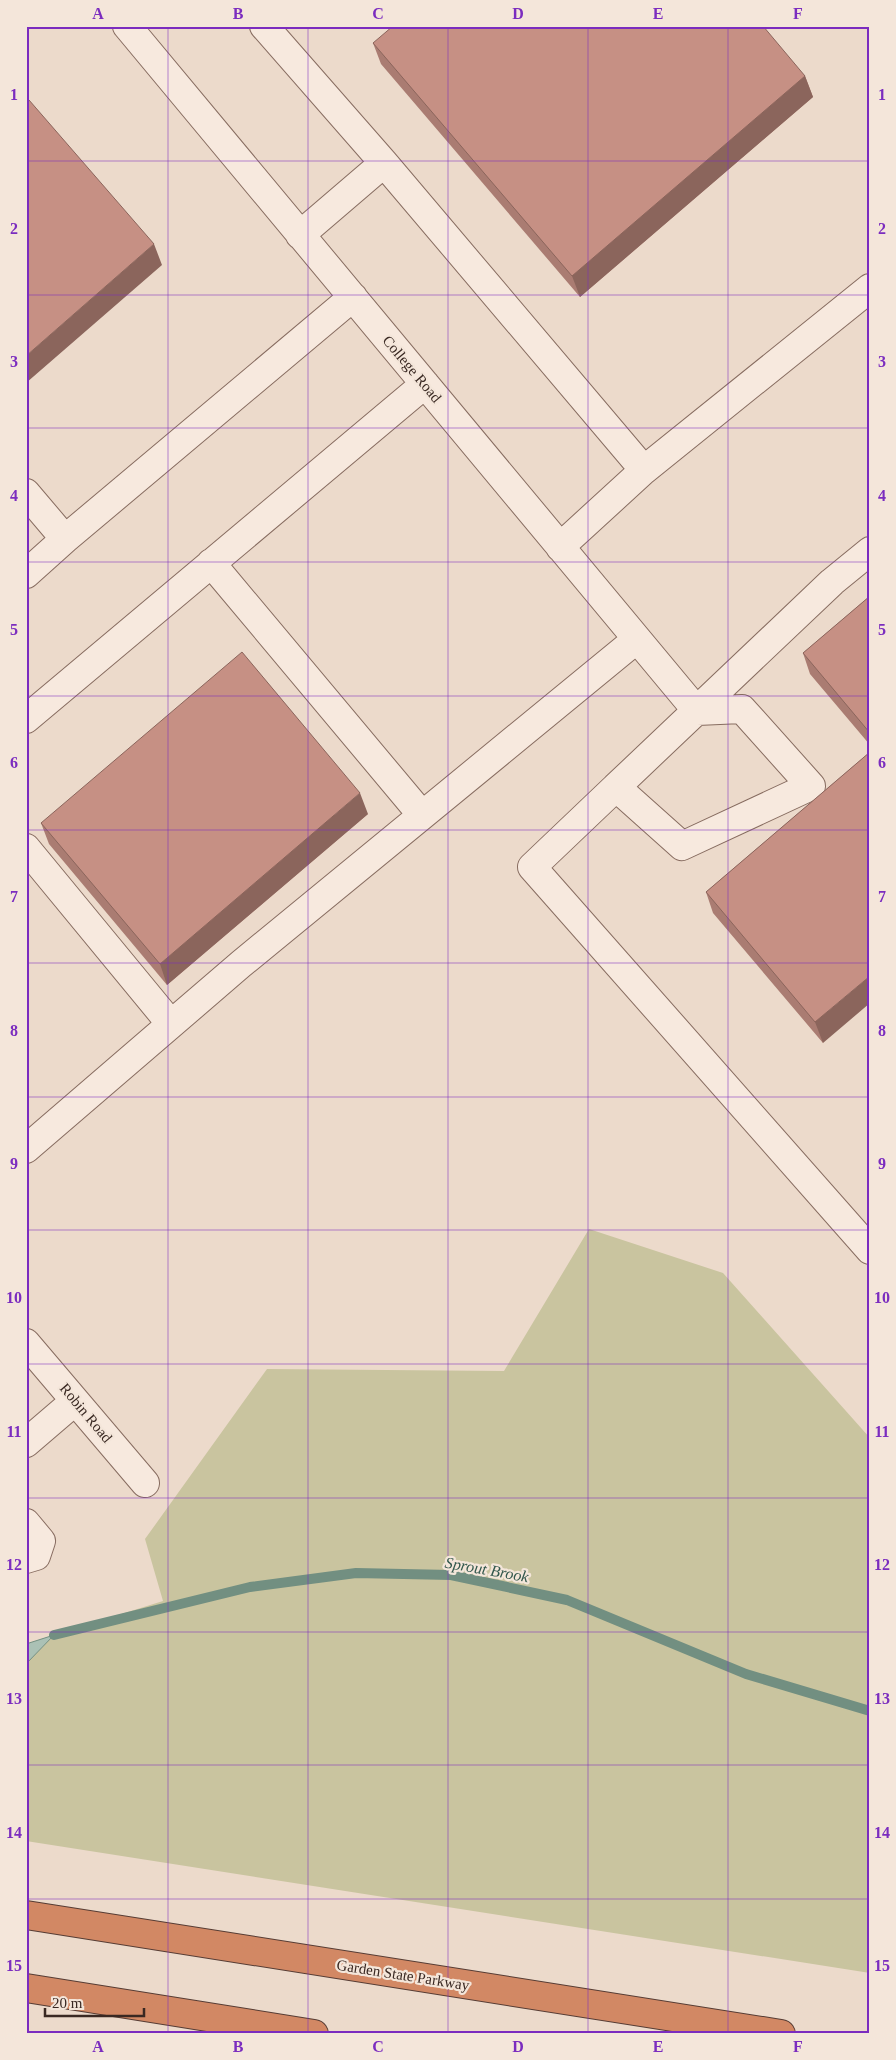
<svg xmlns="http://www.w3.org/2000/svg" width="896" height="2060" viewBox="0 0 896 2060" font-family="'Times New Roman',serif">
	<rect width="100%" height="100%" fill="#ecdacb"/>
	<!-- green -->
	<path fill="#c9c49f" d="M589,1229L723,1273L870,1438V1973L26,1841V1664L54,1635L163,1601L145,1539L267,1369L504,1371Z"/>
	<!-- water -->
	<path fill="#abc1b5" stroke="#728f81" d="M54,1635L26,1664V1644Z"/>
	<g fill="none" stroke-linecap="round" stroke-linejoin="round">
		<!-- stream -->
		<path stroke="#728f81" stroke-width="10" d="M54,1635L250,1587L356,1573L451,1575L567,1600L746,1674L870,1711"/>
		<!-- minor casing -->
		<g stroke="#876c60" stroke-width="30">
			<path id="minor" d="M127,26L697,711
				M264,26L384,163L644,470L870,288
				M300,235L384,163
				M26,493L65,539L353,297
				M560,547L644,470
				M211,563L422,815
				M26,574L65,539
				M697,711L742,709L811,786L682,846L616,787L532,867L870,1250
				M26,719L425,384
				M616,787L832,582L870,551
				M26,848L171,1024
				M26,1149L241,964L637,639
				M26,1343L145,1483
				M26,1443L75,1401
				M26,1523L41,1541L36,1556L26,1559"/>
		</g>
		<!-- highway casing -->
		<g stroke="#563c34" stroke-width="30">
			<path id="highway" d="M26,1915L781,2034
				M26,1988L314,2034"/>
		</g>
		<!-- minor -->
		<use href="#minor" stroke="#f7e9de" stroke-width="28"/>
		<!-- highway -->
		<use href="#highway" stroke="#d28864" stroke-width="28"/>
	</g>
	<!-- wall -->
	<path fill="#aa7c72" d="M373,43L805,76L813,97L580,297L381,64Z
		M870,596V745L810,674L803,653Z
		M870,752L823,1043L713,913L706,892Z
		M368,814L167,985L49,844L41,823Z"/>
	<!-- shaded-wall -->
	<path fill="#8b655c" d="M805,76L813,97L580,297L572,276Z
		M154,244L162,265L26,383V356Z
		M360,793L368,814L167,985L160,964Z
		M870,976V1003L823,1043L815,1022Z"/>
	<!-- building -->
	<path fill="#c69084" stroke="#8b655c" d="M393,26H763L805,76L572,276L373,43Z
		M29,100L154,244L26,356V102Z
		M870,596V733L803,653Z
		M242,652L360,793L160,964L41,823Z
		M870,752V976L815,1022L706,892Z"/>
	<!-- grid -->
	<path fill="none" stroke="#7b2cbf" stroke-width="1" stroke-opacity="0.55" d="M168,26V2034M308,26V2034M448,26V2034M588,26V2034M728,26V2034M26,161H870M26,295H870M26,428H870M26,562H870M26,696H870M26,830H870M26,963H870M26,1097H870M26,1230H870M26,1364H870M26,1498H870M26,1632H870M26,1765H870M26,1899H870"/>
	<g text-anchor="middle" stroke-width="4.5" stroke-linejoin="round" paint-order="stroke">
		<!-- street labels -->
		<g font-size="15" fill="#392822" stroke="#f4e6da">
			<text transform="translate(412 369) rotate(50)" y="5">College Road</text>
			<text transform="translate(86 1413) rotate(50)" y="5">Robin Road</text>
			<text transform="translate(403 1975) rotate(9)" y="5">Garden State Parkway</text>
		</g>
		<!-- water labels -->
		<g font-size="16" font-style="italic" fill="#33584d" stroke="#f4e6da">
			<text transform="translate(487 1569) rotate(10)" y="6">Sprout Brook</text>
		</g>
	</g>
	<!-- border -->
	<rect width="896" height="2060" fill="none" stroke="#f4e6da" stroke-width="55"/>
	<!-- scale -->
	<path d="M45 2008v8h99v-8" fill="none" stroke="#392822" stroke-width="2.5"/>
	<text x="52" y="2008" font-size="15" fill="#392822" stroke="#f4e6da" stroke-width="4" paint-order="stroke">20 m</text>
	<rect x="28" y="28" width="840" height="2004" fill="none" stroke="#7b2cbf" stroke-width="2"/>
	<g font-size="16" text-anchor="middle" font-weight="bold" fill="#7b2cbf">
		<text x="98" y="19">A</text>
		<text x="238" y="19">B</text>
		<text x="378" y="19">C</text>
		<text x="518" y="19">D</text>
		<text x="658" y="19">E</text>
		<text x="798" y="19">F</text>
		<text x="14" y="100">1</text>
		<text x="882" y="100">1</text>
		<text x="14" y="234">2</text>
		<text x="882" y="234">2</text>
		<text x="14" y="367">3</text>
		<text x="882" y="367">3</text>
		<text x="14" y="501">4</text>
		<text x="882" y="501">4</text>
		<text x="14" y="635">5</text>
		<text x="882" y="635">5</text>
		<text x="14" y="768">6</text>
		<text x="882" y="768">6</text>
		<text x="14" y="902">7</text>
		<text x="882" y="902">7</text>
		<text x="14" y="1036">8</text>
		<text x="882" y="1036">8</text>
		<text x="14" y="1169">9</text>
		<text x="882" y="1169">9</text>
		<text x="14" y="1303">10</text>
		<text x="882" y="1303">10</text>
		<text x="14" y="1437">11</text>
		<text x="882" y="1437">11</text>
		<text x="14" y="1570">12</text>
		<text x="882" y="1570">12</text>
		<text x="14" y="1704">13</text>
		<text x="882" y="1704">13</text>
		<text x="14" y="1838">14</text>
		<text x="882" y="1838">14</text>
		<text x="14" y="1971">15</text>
		<text x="882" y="1971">15</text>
		<text x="98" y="2052">A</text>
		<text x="238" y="2052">B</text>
		<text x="378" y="2052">C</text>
		<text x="518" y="2052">D</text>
		<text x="658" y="2052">E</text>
		<text x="798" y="2052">F</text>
	</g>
</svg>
